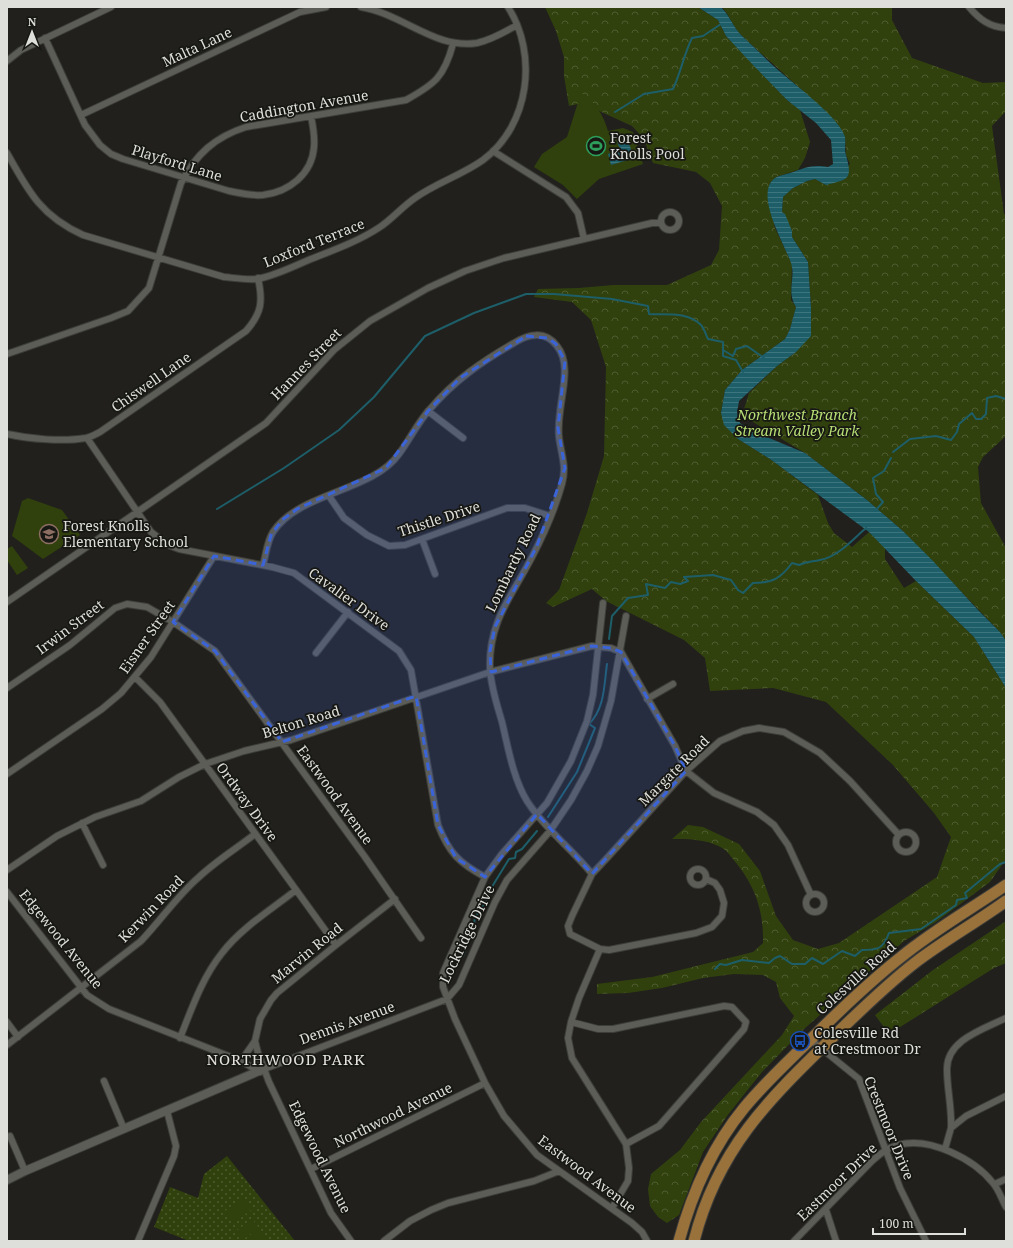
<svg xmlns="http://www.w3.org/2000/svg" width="1013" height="1248" viewBox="0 0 1013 1248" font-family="'Noto Serif',serif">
	<defs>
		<pattern id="grass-dots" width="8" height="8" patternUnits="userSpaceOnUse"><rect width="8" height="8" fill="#30410d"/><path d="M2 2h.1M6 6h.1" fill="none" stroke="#4e5c30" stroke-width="1.8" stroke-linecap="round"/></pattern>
		<pattern id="forest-crowns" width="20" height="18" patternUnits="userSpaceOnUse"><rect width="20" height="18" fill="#30410d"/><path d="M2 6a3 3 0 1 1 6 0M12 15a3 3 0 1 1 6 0" fill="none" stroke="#4e5c30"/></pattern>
		<pattern id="water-rules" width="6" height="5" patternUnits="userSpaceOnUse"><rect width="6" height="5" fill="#1d5e69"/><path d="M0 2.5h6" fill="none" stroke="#3d757e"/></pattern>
	</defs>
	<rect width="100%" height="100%" fill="#21201c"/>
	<!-- grass -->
	<path fill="url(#grass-dots)" d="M227,1156L295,1241H189L154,1227L170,1187L198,1198L204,1174Z"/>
	<!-- forest -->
	<path fill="url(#forest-crowns)" d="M545,7H698L718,20L726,36L787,100L800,110L810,142L805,158L798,170L776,177L770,183L768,199L775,228L792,264L791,300L796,307L790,329L785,339L742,370L725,390L721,413L738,439L770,459L818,495L828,523L834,533L852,547L869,532L885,547V559L904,588L916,581L974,637L1006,688V859L990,882L936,922L904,941L804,1029L762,1072L727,1116L703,1152L679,1215L667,1223L658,1217L650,1206L648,1189L651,1174L680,1150L701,1122L782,1035L794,1016L780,998L776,982L763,975L734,974L703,978L662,988L628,993L597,994V984L652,977L753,952L763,943C764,913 756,888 737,864C733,860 729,853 725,850C710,839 689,839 672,839L688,825L703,827L739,844L760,871L776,916L793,940L818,949L839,943L937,877L951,837L934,813L893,765L826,702L773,688L710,691L705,658L684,640L606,601L592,589L553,607L546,603L559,590L587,513L604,456L606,367L591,320L572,302L534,297L538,289L579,288L613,285H667L711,265L719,250L722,206L710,183L696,172L653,163L644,139L632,126L586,105L578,104L569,106L564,76V57L556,31Z
		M722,7H892V20L912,58L983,83L1006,82V111L992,126L1004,214L1006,215V436L983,457L978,467L981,503L1006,548V641L1000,632L903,531L867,500L805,453L753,422L745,415L744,409L749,393L777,366L796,352L811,308L808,262L792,237V231L782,212L783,197L793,188L807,181L815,179L826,185L850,164L846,155L845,137L825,111L742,36C733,27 730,16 722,7Z
		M1006,921V963L994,968L889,1034L875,1015L933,970Z"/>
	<!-- garden -->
	<path fill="#30410d" d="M581,93C596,103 603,114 608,131L623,128L633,132L643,164L599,179L577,199L563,185L534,167L542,154L567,137Z
		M28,498L62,510L80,535L43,559L12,536L22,501Z
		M12,546L28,568L17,575L7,560V549Z
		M243,1197L252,1209L234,1223L225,1211Z
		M252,1219L259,1228L241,1241L235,1232Z
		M261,1230L267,1239L264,1241H246Z"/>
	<!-- water -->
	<path fill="url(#water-rules)" d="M698,7H721C730,16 733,27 742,36C754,47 766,59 778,70C794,84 840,118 845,137C846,143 844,150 846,155C853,180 848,179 826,185L815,179L807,181L793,188L783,197L782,212L785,214L792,231V237L808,262L811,308V336L796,352L777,366L739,401L737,413L740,423L750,430L805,453L867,500L903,531L933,561L978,610L1000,632L1006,641V688L974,637L916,581L869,532L770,459L738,439L724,425L721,413L725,390L742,370L785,339L790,329L796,307C786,292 796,278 791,263C785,245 758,201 771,182C775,176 783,175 790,173C805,168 811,164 828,167L833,164L831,140L816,123L787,100L753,65L726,36L718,20Z
		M627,138L634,158L611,165L608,154L620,150L617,141Z"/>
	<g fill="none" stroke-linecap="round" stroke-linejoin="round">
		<!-- stream -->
		<path stroke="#1d5e69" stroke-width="2" d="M615,112L644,94L673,89C681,72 684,54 692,38L703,36L721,24
			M723,350L733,356L736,349L747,346L764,358
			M893,452L910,439L936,436L951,440L957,432L959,424L972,413L976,419H981L986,414L987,398L996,396L1006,399
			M217,509L284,468L339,430L374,397L425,336L474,313L526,294H554L612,299L648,306L649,314C666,315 687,311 701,325C704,328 706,335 708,339L723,342V356L736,360L743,372
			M875,511L883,502L876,494L873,478L884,471L891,458
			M609,639L612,616L628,598L648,595L646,584L665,588L671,582L680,584L688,581L684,577L713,575L731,580L738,590L743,593L753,583C773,583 781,578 792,563L799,565C808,561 811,562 820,560C838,557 853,539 866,528
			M548,817L577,772L595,728L589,724C605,708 604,685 607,664
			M457,962L463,956L473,931L475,917L486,902L490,890L509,859L515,858L516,852L522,849L537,831
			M715,969L720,964L726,965L742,960L769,963L775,958L780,956L792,964H805L812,958L823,964L842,951L855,956L862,950C878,950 883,949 889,933L921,929L956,905L957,900L967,898L965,893L1000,864L1006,862"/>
		<!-- minor casing -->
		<g stroke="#3d3d3a" stroke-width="8">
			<path id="minor" d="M361,7C403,14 436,50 477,43C491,40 505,32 517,25
				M969,7C980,20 990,27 1006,28
				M45,38L85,125L100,145L111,154L123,159L229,191C240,193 251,196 263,195C289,192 312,174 314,147C315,137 313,126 311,116
				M7,61L21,50L111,7
				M81,115L300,12L326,7
				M493,151L566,197L578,213L584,239
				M7,153C28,191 41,216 83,235L224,277C235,278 246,280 257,279C275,276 294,266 311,259C334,250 359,241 380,227C392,219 402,207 415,198C436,183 462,175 483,160C530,125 538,54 508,7
				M661 221a9 9 0 1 1 18 0a9 9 0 1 1-18 0Z
				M7,354L111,318L128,311L149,288L181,183C196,154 215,137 246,127L406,100C435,84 444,77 453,44
				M428,411L463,438
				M7,434C30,439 63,442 86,438C91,437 96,434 100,432L246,331C262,313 263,301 258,278
				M87,438L151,532L168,545L179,549L272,567L294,573L399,651L411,670L438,825C449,853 459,863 485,877
				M329,496L344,518L367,535L389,546L405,545L507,508H525L550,516
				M422,539L435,574
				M263,565C266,555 267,541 273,532C299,492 372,492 399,454C410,439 418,422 430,409C455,380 481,362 514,343C528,334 545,330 557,346C571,363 562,391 560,412C559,420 558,428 559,437C561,454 567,466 562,484C555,509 544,534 532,557C512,596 488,622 490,669C491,687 497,705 502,722C508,747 513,778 527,801C545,829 571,848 592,874
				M7,602L266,423L334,350L370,321L428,288L465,271L504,258L652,223H661
				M603,603L593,695L587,721L571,761L547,803L501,855L485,877L443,973V987L455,1019L485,1083L504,1116L537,1155L632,1223L642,1232L647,1241
				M621,652L675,746L686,771L714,793L757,812L774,825L788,845L811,895
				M316,653L348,612
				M135,677L160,702L336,945
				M7,688L70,645L115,608L127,604L147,607L173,622L215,651L365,857L421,938
				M647,699L673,684
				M7,774L102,709L121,693L151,657L214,556
				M82,823L103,865
				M896 842a10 10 0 1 1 20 0a10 10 0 1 1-20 0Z
				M690 877a8 8 0 1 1 16 0a8 8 0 1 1-16 0Z
				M7,870L57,836L95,817L141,801L179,777L205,764L244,751L291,740L490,672L592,646L611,648L621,652
				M706,879L715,883L720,890L724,903L722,916L712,927L696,933L609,950L600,949L570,934L568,926L572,916L592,874L607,858L686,771L720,741L743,731L759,728L784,732L820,753L850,781L899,835
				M7,892L87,995L109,1009L241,1061L260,1072
				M806 903a9 9 0 1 1 18 0a9 9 0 1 1-18 0Z
				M600,949L579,998L571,1022L568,1038L572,1058L626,1144L629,1168L628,1181L612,1208
				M7,1022L18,1037
				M571,1022L598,1029H613L724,1006L732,1007L746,1022L744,1029L659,1126L626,1144
				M180,1038C192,1008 202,978 222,953C241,928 272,909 296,890
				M811,1040L859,1079L900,1188L926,1241
				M7,1045L141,941C161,920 177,896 199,877C216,861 237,848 255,834
				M241,1061L255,1041
				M259,1071L447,999L459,985L495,902L507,880L550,831L571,800L587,771L598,746L611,701L626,616
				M104,1081L124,1129
				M951,1128C952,1108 947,1089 947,1070C946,1040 984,1029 1006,1018
				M10,1136L25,1171
				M945,1149L951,1128L966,1116L1006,1096
				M311,1169L485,1083
				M995,1184L1006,1179
				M826,1210L836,1241
				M138,1241L174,1156L176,1146L167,1111
				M351,1241L331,1213L269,1082L258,1053L255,1041L260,1019L271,1000L277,993L336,945L395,899
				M384,1241L410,1221L431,1210L448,1203L534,1181L559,1171
				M794,1241L872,1161C880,1154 887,1148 898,1145C929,1136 974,1159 993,1183C999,1190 1002,1200 1006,1207"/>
		</g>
		<!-- tertiary casing -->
		<g stroke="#3d3d3a" stroke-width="10">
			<path id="tertiary" d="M7,1180L25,1171L259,1071"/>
		</g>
		<!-- trunk casing -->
		<g stroke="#3d3d3a" stroke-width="13">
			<path id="trunk" d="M679,1241C692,1193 712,1147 744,1108C763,1085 785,1064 807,1043C837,1013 868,983 901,957C934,930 971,909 1006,885
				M694,1241C717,1150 768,1100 833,1037C860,1011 886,985 916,962C945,940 977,922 1006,901"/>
		</g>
		<!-- minor -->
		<use href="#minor" stroke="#5d5d58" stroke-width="6"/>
		<!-- tertiary -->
		<use href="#tertiary" stroke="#5d5d58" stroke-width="8"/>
		<!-- trunk -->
		<use href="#trunk" stroke="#99713b" stroke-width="11"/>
	</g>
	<!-- marked area -->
	<path fill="#3a64d8" fill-opacity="0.2" stroke="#3a64d8" stroke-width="3" stroke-dasharray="8 5" stroke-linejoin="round" d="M526,336L548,338L556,344L565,361L558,428L565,468L537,546L495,627L490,651L491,672L592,646L611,648L621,652L675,746L686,771L592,874L537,814L485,877L456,858L438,825L416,696L282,742L215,651L173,622L214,556L263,565L271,535L282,520L297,509L386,468L428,411L460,378Z"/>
	<!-- icons -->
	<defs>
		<g id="stadium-ring" transform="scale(1)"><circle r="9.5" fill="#171713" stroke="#2e9e5b" stroke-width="1.5"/><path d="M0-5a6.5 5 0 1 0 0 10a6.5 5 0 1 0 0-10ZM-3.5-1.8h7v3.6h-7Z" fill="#2e9e5b"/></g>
		<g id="school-ring" transform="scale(1)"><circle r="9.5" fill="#171713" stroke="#8d6e63" stroke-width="1.5"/><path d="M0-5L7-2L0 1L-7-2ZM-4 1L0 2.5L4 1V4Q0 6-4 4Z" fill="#8d6e63"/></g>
		<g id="bus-ring" transform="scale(1)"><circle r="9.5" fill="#171713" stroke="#1a4fb4" stroke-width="1.5"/><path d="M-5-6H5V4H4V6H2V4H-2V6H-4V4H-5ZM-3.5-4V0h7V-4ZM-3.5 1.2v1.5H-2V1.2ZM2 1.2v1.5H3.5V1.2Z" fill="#1a4fb4"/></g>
	</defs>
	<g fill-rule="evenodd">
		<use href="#stadium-ring" x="596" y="146"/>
		<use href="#school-ring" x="49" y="534"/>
		<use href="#bus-ring" x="800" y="1041"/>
	</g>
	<g text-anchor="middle" stroke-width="3.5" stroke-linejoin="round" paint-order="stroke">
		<!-- street labels -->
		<g font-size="14" fill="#dededb" stroke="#171713">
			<text transform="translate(197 47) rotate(-25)" y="5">Malta Lane</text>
			<text transform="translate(304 106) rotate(-10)" y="5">Caddington Avenue</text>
			<text transform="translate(177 163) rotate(17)" y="5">Playford Lane</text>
			<text transform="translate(314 243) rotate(-22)" y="5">Loxford Terrace</text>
			<text transform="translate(306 364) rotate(-46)" y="5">Hannes Street</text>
			<text transform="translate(151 382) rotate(-35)" y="5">Chiswell Lane</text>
			<text transform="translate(439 519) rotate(-18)" y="5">Thistle Drive</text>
			<text transform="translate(513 563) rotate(-64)" y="5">Lombardy Road</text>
			<text transform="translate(349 599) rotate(36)" y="5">Cavalier Drive</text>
			<text transform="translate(70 627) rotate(-37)" y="5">Irwin Street</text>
			<text transform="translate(147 637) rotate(-55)" y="5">Eisner Street</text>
			<text transform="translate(301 722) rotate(-17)" y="5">Belton Road</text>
			<text transform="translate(674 771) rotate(-45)" y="5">Margate Road</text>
			<text transform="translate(335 795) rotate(54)" y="5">Eastwood Avenue</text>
			<text transform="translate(247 802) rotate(54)" y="5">Ordway Drive</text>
			<text transform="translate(151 909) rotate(-46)" y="5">Kerwin Road</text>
			<text transform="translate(467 934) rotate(-64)" y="5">Lockridge Drive</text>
			<text transform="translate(61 939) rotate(51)" y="5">Edgewood Avenue</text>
			<text transform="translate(307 953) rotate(-39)" y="5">Marvin Road</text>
			<text transform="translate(856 978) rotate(-42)" y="5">Colesville Road</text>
			<text transform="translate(347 1023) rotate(-20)" y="5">Dennis Avenue</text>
			<text transform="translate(393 1115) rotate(-26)" y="5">Northwood Avenue</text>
			<text transform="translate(889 1128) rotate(68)" y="5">Crestmoor Drive</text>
			<text transform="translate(320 1157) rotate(64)" y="5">Edgewood Avenue</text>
			<text transform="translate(587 1174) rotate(37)" y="5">Eastwood Avenue</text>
			<text transform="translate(837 1182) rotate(-44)" y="5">Eastmoor Drive</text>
		</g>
		<!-- poi labels -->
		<g font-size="14" fill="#dededb" stroke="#171713" text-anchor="start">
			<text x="610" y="143">Forest<tspan x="610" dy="16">Knolls Pool</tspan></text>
			<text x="63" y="531">Forest Knolls<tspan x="63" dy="16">Elementary School</tspan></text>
			<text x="814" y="1038">Colesville Rd<tspan x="814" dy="16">at Crestmoor Dr</tspan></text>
		</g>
		<!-- park labels -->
		<g font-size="14" font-style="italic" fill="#b6de74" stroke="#171713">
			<text x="797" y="420">Northwest Branch<tspan x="797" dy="16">Stream Valley Park</tspan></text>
		</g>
		<!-- neighbourhood labels -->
		<g font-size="15" letter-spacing="1" fill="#e3e2dd" stroke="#171713">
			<text x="286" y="1065">NORTHWOOD PARK</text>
		</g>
	</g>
	<!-- border -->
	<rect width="1013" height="1248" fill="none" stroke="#dededb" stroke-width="16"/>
	<!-- north arrow -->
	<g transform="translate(32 32)" stroke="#171713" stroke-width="3" paint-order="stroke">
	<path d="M0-3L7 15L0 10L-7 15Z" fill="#dededb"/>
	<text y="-6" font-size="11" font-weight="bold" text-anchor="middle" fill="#dededb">N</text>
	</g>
	<!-- scale -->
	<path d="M873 1228v6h92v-6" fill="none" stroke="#dededb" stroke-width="2"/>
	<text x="879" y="1228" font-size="12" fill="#dededb" stroke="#171713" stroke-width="3" paint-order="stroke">100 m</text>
</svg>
